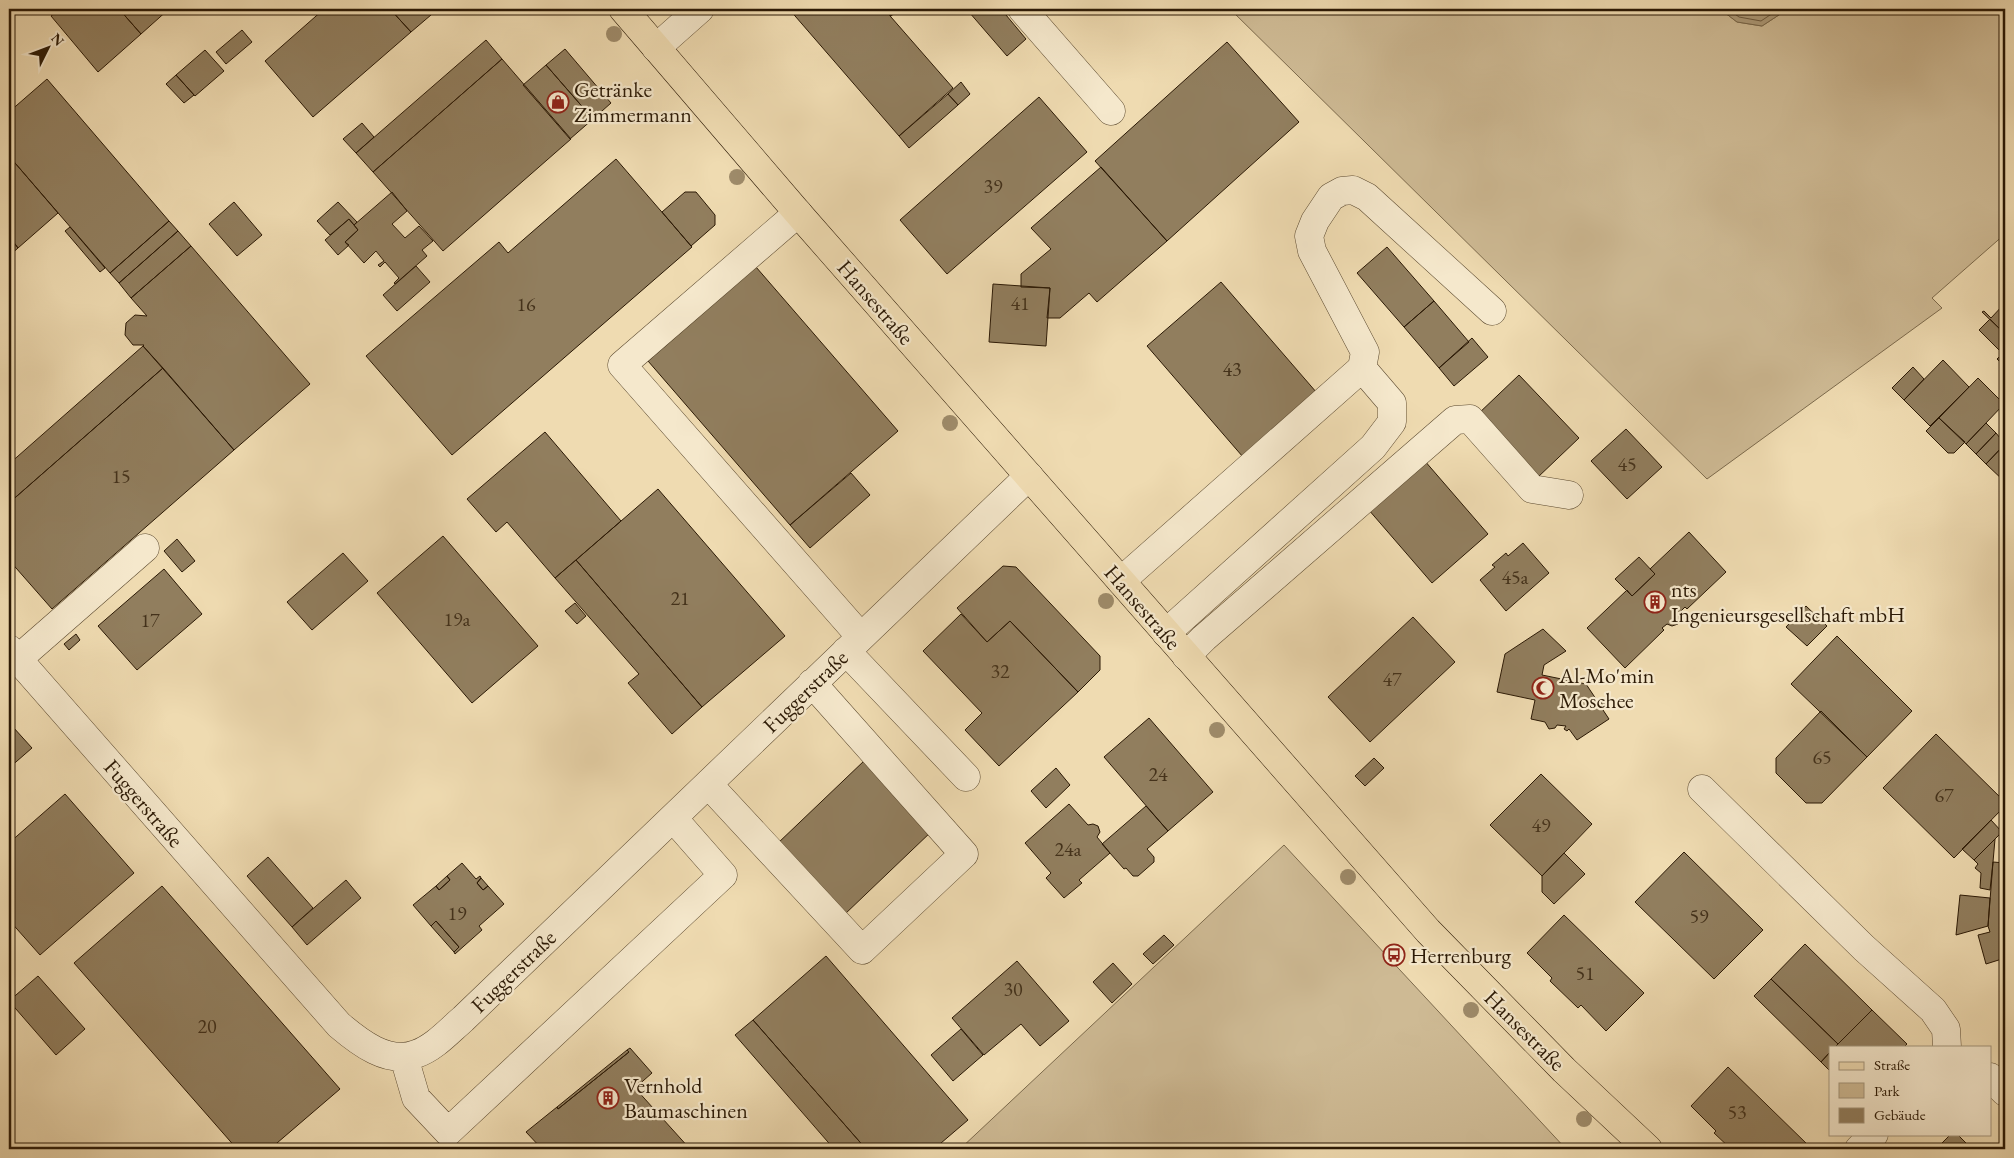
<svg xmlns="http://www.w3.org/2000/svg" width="2014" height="1158" viewBox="0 0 2014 1158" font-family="'EB Garamond',serif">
	<rect width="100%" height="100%" fill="#efdbb1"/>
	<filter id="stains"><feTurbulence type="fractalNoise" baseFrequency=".004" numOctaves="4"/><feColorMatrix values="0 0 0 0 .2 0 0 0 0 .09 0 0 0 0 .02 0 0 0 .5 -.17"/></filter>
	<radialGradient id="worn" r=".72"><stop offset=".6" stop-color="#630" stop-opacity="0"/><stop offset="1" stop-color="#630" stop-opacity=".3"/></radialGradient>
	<!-- green -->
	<path fill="#ceba94" stroke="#7c6a4c" d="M1230,9H1720L1737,22L1762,26L1788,9H2005V234L1932,298L1942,308L1707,479Z
		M1284,845L1566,1149H960Z"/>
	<!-- water -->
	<path fill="#ac9977" stroke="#786649" d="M1720,9H1788L1762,26L1737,22Z"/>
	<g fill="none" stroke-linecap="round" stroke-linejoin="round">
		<!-- shore -->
		<path stroke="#6c593e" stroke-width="1" d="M1728,9L1739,17L1761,21L1779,9"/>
	</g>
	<!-- building -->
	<path fill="#917e5e" stroke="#2b1905" d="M60,9H119L141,34L98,72L51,16Z
		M119,9H169L141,34Z
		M324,9H390L411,32L313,117L265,61Z
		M390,9H438L411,32Z
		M789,9H884L953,88L899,136Z
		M885,9H900L891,16Z
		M973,9H1001L1026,39L1007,56L969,12Z
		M242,30L252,42L226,64L216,52Z
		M486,40L502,59L373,172L356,153Z
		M1227,42L1299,122L1167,241L1095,161Z
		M565,49L611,103L593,119L546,65Z
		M205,50L224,71L195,96L176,75Z
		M502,59L571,139L443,251L373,172Z
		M546,65L593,119L570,139L523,85Z
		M176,75L194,95L184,103L166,84Z
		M47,79L169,221L110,273L9,156V112Z
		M961,82L970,94L958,105L948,94Z
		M948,94L958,105L909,148L899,136Z
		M1039,97L1087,152L947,274L900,220Z
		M362,123L374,137L356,153L343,139Z
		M9,156L58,213L18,248L9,236Z
		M616,159L692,247L452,455L366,356L499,242L508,253Z
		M1101,167L1167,241L1097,302L1089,293L1060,318H1047L1050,288L1021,287V274L1051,249L1031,228Z
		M392,192L407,211L392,224L405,238L419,226L433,241L422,250L427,256L395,284L394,283L399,278L385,262L380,267L378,265L384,261L376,251L364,263L345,242L358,230L354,225Z
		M685,192H696L715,215V225L691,246L662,212Z
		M234,202L262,235L237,256L209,224Z
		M338,202L357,222L354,225L349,219L330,235L317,221Z
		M349,219L358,230L345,242L349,245L338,255L325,240Z
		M169,221L178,231L119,283L110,273Z
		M70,227L105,268L100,272L65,231Z
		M178,231L191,246L131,298L119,283Z
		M9,236L18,248L9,256Z
		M191,246L310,384L234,450L143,346L144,345H133L125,335L126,323L135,315L147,316L131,298Z
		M1387,247L1434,301L1404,327L1357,273Z
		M416,266L430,282L397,311L383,295Z
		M756,267L898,431L790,525L648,361Z
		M1221,282L1317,393L1243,457L1147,346Z
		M993,284L1050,288L1046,346L989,342Z
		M1434,301L1469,342L1439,368L1404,327Z
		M2005,303V334L1982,312L1984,311L1991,318Z
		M1990,319L2005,334V351L2003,354L1979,330Z
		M1472,338L1488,357L1454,386L1439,368Z
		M143,346L163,368L9,503V464Z
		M2005,351V367L1997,359Z
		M1943,360L1969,387L1930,426L1904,400Z
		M1913,367L1924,379L1904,400L1892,388Z
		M163,368L234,450L52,609L9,560V503Z
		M1519,375L1579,438L1537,478L1477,415Z
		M1978,378L2004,404L1966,444L1939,418Z
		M1939,418L1965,442L1954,453H1948L1926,431Z
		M1986,423L1996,433L1976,454L1966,444Z
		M1626,429L1662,467L1627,499L1591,461Z
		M545,432L621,521L555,578L507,522L496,532L467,499Z
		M1996,433L2005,444L1986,464L1976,454Z
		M2005,444V482L1986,464Z
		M1424,460L1488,534L1432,583L1368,509Z
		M851,473L870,495L810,548L790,525Z
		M658,489L785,636L702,707L576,560Z
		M1689,532L1726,572L1687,609L1685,607L1680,612L1682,616L1678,624L1672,626L1667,624L1662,628L1664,630L1625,668L1587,628L1627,590L1632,596L1655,574L1650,569Z
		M443,536L538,646L472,703L377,593Z
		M177,539L195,561L182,572L164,551Z
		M1523,543L1549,573L1506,611L1480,580L1495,567L1492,565L1506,553L1508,556Z
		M343,553L368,581L312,630L287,602Z
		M1639,557L1655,574L1632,596L1615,579Z
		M576,560L702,707L672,734L628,683L639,674L555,578Z
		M1003,566L1016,567L1100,656V670L1078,692L1010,621L987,642L957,608Z
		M164,569L202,614L137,670L98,626Z
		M575,603L586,616L577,624L565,611Z
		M1806,606L1827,626L1807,646L1786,627Z
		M961,614L987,642L1010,621L1078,692L999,766L965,730L982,713L923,651Z
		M1413,617L1455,662L1370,742L1328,697Z
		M1543,629L1566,651L1544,665L1542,675L1586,684L1600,705L1602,702L1604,703L1605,706L1601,707L1609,719L1577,740L1569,729L1567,731L1564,729L1566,726L1557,725L1555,728L1549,729L1545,722L1531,719L1535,700L1497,692L1505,654Z
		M76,634L80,640L69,650L64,644Z
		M1837,636L1912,711L1867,757L1791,684Z
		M1821,711L1867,757L1822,803H1806L1776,773V758Z
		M1149,718L1213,792L1168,831L1104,757Z
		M13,727L32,748L9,768V730Z
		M1936,734L2005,802V806L1954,858L1883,788Z
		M1374,758L1384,768L1365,786L1355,776Z
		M865,760L933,830L844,915L777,844Z
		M1056,768L1070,785L1046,808L1031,791Z
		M1541,774L1592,824L1542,876L1490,825Z
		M65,794L134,873L40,955L9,920V843Z
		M1069,804L1088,825L1093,824L1098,826L1100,832L1097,837L1110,853L1079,880L1082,883L1064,898L1046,878L1051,873L1025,843Z
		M1146,806L1168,831L1147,849L1154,857V862L1138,876H1133L1126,868L1124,869L1102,844Z
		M1991,820L2002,832L1974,860L1962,849Z
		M2005,828V841L1999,835Z
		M1995,839L1993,862L1990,890L1980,888L1981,873L1975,868L1978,864L1974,860Z
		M1684,852L1763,930L1714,979L1635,902Z
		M1564,853L1585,874L1554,904L1542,892V876Z
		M268,857L313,908L292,927L247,876Z
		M1993,862L2005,863V958L1986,964L1978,935L1990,932L1988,926Z
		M462,863L476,879L480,876L481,878L477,883L483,890L488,886L504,904L479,926L482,930L455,954L454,952L459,947L436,921L431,926L413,905L436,886L439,890L450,880L447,876Z
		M447,876L450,880L439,890L436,886Z
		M481,878L488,886L483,890L477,883Z
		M346,880L361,898L307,945L292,927Z
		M162,886L340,1089L270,1149H237L74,963Z
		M1960,895L1990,898L1988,926L1956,935Z
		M1564,915L1644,993L1606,1031L1581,1005L1578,1008L1550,981L1552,978L1527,953Z
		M436,921L459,947L454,952L431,926Z
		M1164,935L1174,945L1153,964L1143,954Z
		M1805,944L1872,1010L1838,1044L1771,979Z
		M826,956L968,1120L934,1149H866L753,1020Z
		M1017,961L1069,1021L1040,1046L1021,1024L984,1055L952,1018Z
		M1113,963L1132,984L1112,1003L1093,982Z
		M38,976L85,1029L56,1055L9,1001Z
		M1771,979L1838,1044L1835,1047H1830V1052L1821,1062L1754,996Z
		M1872,1010L1907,1044L1904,1047H1835Z
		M753,1020L866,1149H834L735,1035Z
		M961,1029L983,1055L953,1081L931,1055Z
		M630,1048L652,1073L635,1088L690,1149H542L526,1132L557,1107L558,1109L629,1052L627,1050Z
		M627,1050L629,1052L558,1109L557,1107Z
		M1830,1052V1071L1821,1062Z
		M1728,1067L1808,1145L1803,1149H1731L1714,1133L1716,1131L1691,1106Z
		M1951,1134H1957L1972,1149H1936Z"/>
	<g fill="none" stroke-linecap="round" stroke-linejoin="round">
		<!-- minor casing -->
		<g stroke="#5c4a30" stroke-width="29">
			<path id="minor" d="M1022,9L1111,111
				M656,48L700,9
				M798,213L622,365L861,637
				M1121,581L1362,368L1365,352L1312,251L1309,236L1315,221L1331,197L1342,191L1353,190L1367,197L1492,311
				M1166,633L1373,447L1392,422V403L1362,368
				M9,649L339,1025C359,1042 388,1065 416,1054C434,1048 449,1031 463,1019L1029,476
				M846,651L966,777
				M1186,656L1204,638L1455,420L1470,419L1532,489L1569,495
				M18,659L145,548
				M708,784L862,950L964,854L812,683
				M1702,789L1864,948L1933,1010L1946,1029L1947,1047
				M404,1057L416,1098L448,1132L723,875L673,818
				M1990,1077L2005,1092
				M1859,1149L1874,1134"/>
		</g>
		<!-- major casing -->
		<g stroke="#2b1905" stroke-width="29">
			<path id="major" d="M623,9L798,213L1428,931L1564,1070L1648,1149"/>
		</g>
		<!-- minor -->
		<use href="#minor" stroke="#f5e8cc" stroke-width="28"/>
		<!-- major -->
		<use href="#major" stroke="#efdbb1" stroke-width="28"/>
	</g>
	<!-- trees -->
	<g fill="#9e8b6a">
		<circle cx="614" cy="34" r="8"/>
		<circle cx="737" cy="177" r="8"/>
		<circle cx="950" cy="423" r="8"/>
		<circle cx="1106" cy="601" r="8"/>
		<circle cx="1217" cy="730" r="8"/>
		<circle cx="1348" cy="877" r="8"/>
		<circle cx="1471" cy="1010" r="8"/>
		<circle cx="1584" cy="1119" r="8"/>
	</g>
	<!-- icons -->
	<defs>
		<g id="shop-ring" transform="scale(1.125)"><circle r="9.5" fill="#f5e8cc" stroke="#8f2418" stroke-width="1.5"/><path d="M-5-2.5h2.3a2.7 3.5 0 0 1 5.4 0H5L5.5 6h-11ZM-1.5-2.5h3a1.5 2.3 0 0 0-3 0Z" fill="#8f2418"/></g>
		<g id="building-ring" transform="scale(1.125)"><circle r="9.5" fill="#f5e8cc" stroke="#8f2418" stroke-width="1.5"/><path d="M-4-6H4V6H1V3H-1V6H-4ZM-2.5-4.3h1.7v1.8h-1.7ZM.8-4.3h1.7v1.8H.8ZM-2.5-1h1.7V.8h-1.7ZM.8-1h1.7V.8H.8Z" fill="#8f2418"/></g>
		<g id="mosque-ring" transform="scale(1.125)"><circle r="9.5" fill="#f5e8cc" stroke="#8f2418" stroke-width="1.5"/><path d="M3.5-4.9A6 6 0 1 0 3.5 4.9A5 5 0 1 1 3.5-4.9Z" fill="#8f2418"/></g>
		<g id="bus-ring" transform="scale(1.125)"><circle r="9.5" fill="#f5e8cc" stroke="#8f2418" stroke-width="1.5"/><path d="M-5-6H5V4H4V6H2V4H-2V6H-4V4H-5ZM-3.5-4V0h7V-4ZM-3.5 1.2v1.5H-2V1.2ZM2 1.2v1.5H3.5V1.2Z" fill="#8f2418"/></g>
	</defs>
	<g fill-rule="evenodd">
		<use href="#shop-ring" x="558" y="102"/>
		<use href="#building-ring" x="1655" y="602"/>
		<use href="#mosque-ring" x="1543" y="688"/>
		<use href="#bus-ring" x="1394" y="955"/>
		<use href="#building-ring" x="608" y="1098"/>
	</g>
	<g text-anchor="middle" stroke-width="4.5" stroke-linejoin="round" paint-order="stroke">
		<!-- number labels -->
		<g font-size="20" fill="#44321b">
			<text x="993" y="193">39</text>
			<text x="1020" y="310">41</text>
			<text x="526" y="311">16</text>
			<text x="1232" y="376">43</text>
			<text x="1627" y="471">45</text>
			<text x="121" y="483">15</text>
			<text x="1515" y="584">45a</text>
			<text x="680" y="605">21</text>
			<text x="457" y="626">19a</text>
			<text x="150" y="627">17</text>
			<text x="1000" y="678">32</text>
			<text x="1392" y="686">47</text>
			<text x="1822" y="764">65</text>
			<text x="1158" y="781">24</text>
			<text x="1944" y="802">67</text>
			<text x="1541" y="832">49</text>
			<text x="1068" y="856">24a</text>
			<text x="457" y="920">19</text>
			<text x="1699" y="923">59</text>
			<text x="1585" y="980">51</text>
			<text x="1013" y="996">30</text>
			<text x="207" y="1033">20</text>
			<text x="1737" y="1119">53</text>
		</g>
		<!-- poi labels -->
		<g font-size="22" fill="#2b1905" stroke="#f5e8cc" text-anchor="start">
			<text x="574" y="97">Getränke<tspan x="574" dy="25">Zimmermann</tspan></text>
			<text x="1671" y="597">nts<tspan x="1671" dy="25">Ingenieursgesellschaft mbH</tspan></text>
			<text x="1559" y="683">Al-Mo'min<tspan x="1559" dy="25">Moschee</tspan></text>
			<text x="1410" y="963">Herrenburg</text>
			<text x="624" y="1093">Vernhold<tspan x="624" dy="25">Baumaschinen</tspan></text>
		</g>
		<!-- street labels -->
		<g font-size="22" fill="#2b1905" stroke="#f5e8cc">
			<text transform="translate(876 302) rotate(49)" y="8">Hansestraße</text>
			<text transform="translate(1143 607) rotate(49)" y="8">Hansestraße</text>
			<text transform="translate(805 691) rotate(-44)" y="8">Fuggerstraße</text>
			<text transform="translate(144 803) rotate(49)" y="8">Fuggerstraße</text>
			<text transform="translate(513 971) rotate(-44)" y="8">Fuggerstraße</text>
			<text transform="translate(1525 1030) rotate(45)" y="8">Hansestraße</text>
		</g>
	</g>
	<!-- margin -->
	<rect width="2014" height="1158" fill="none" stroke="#efdbb1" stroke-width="30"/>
	<rect x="10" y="10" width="1994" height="1138" fill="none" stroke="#2b1905" stroke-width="2.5"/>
	<rect x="15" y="15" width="1984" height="1128" fill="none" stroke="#2b1905"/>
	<!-- legend -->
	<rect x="1829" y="1046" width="162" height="90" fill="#f5e8cc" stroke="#a4957c"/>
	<rect x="1839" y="1062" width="25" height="8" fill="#efdbb1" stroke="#a4957c"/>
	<text x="1874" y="1070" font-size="15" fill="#2b1905">Straße</text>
	<rect x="1839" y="1083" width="25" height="15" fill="#ceba94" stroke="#a4957c"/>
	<text x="1874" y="1096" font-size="15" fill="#2b1905">Park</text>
	<rect x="1839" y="1108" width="25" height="15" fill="#917e5e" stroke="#a4957c"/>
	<text x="1874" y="1120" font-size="15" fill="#2b1905">Gebäude</text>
	<!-- north arrow -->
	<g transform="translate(48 48) rotate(48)" stroke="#f5e8cc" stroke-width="4" paint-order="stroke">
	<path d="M0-4L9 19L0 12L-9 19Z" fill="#2b1905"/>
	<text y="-8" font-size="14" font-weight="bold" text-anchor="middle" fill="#2b1905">N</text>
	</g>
	<rect width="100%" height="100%" filter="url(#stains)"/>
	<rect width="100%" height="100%" fill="url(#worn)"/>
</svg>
